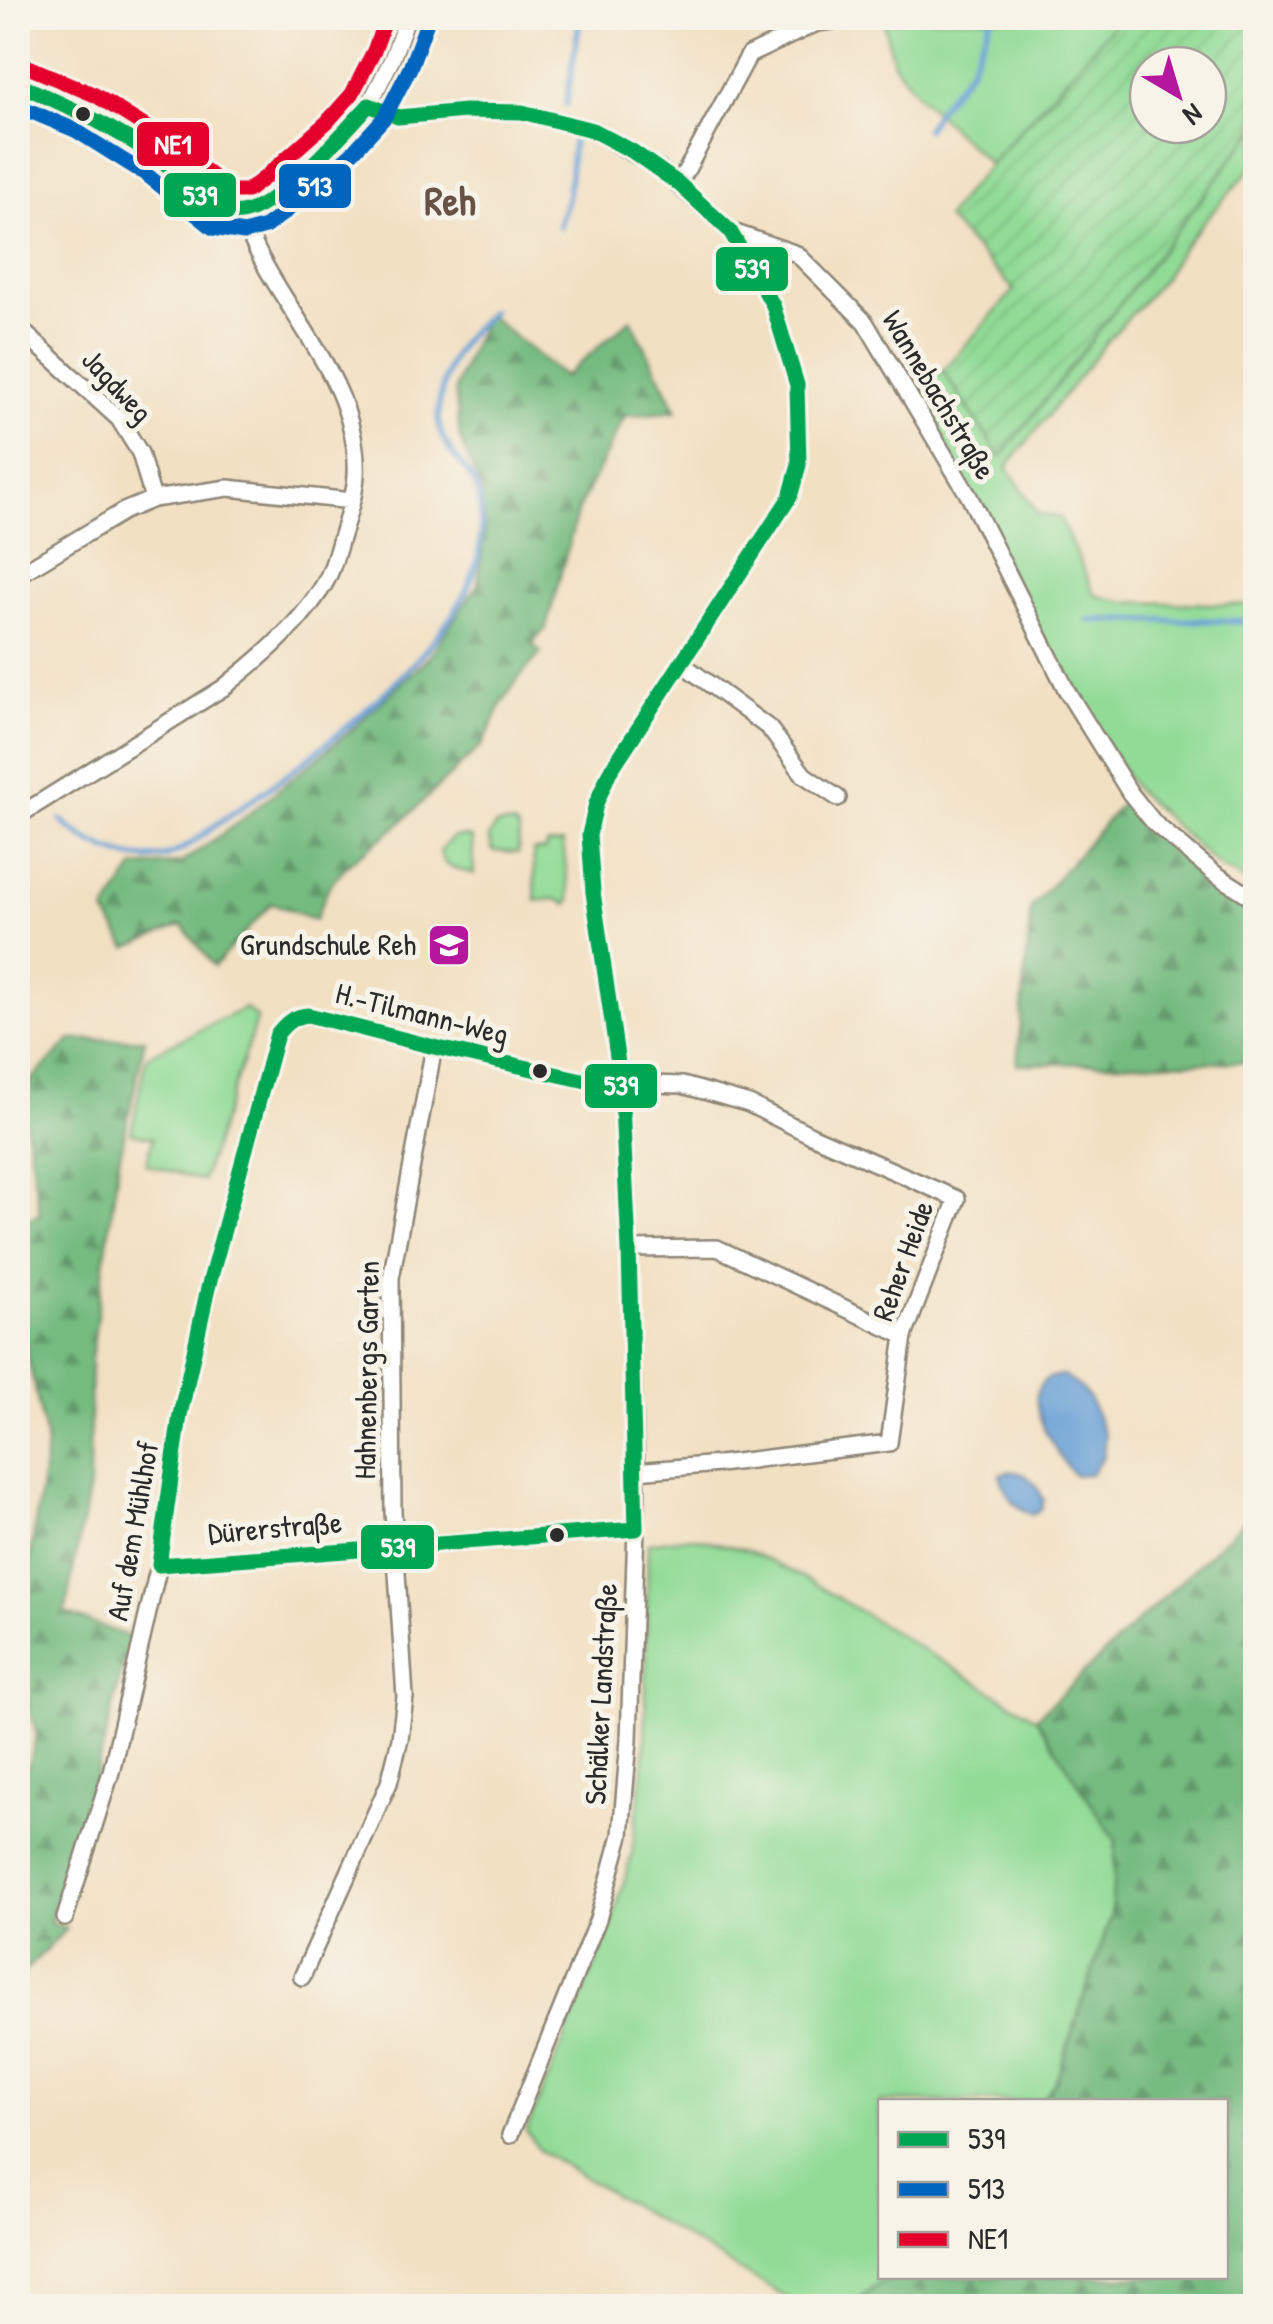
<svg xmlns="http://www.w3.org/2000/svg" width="1273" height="2324" viewBox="0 0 1273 2324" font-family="'Patrick Hand',sans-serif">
	<defs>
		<pattern id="forest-firs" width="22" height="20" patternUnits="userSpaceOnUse" patternTransform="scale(2.5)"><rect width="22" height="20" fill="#75bb80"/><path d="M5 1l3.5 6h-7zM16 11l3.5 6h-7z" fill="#609869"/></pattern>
		<pattern id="garden-furrows" width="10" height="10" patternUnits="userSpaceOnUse" patternTransform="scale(2.5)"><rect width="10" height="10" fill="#92db97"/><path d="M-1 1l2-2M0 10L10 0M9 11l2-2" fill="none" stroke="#7ebc82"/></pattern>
	</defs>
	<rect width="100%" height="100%" fill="#f7f3e8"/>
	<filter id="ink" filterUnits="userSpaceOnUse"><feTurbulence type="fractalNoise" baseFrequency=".01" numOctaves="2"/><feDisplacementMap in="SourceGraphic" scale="20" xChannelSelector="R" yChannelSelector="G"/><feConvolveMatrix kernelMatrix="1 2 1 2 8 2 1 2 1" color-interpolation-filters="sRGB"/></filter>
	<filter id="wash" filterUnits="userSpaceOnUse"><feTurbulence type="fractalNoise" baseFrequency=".0048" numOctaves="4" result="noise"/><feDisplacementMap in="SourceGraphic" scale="40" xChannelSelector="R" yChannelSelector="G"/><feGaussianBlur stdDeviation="2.25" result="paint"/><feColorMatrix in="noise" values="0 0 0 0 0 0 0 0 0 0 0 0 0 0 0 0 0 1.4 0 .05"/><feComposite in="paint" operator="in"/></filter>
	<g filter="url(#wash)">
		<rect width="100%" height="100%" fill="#f2e0c3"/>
		<!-- green -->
		<path fill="#92db97" stroke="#5e8361" stroke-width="2.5" d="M916,18H1120L989,164L921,98L893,63L884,23Z
			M1255,129V164L1205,220L1180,251L1163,279L1103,346L1007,467L1039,515L1059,517L1095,595L1126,602L1255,605V886L1218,866L1135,789L1071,691L909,387L943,371L1001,456Z
			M508,824L516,826L519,832L518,853L493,851L489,838L495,826Z
			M465,836L472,838L474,874C459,870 441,869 440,850L453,837Z
			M563,843L570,901L567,904L556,899L536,901L533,851L545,850L546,845Z
			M245,1008L257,1018L202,1181L146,1164L153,1138L131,1133L145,1062L149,1055Z
			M691,1537L747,1550L808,1580L1036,1718L1116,1840L1112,1916L1056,2081L1042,2101L880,2102V2276L889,2277L849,2306H800L539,2150L526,2131L609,1933L632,1854L645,1751L648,1543Z"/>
		<!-- forest -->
		<path fill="url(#forest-firs)" stroke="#507356" stroke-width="2.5" d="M487,314L564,377L631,319L677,411L625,416L578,510L546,628L532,644L541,653L519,678L503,701L483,744L397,826L348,864L329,886L315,920L272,903L214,966L182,925L127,948L105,912L135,867L181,863L240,821L348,733L429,657L478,584L485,529L481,488L460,439L455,389L466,359Z
			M1123,802L1209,883L1255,908V1062L1017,1064L1031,908Z
			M145,1039L119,1159L108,1236L91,1359L89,1487L65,1613L130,1637C106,1733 86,1829 50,1922L67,1928L18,1978V1797L37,1736L18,1672V1610L30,1558L47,1444L18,1313V1223L40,1214L20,1091L71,1040Z
			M1255,1511V2306H849L889,2277L1226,2276V2102L1042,2101L1056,2081L1111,1916L1116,1841L1036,1718Z"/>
		<!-- garden -->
		<path fill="url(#garden-furrows)" stroke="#5e8361" stroke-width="2.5" fill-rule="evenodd" d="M1120,18H1255V129L1001,457L943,371L1014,290L946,218L967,190ZM1148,65H1208V125H1148Z"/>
		<!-- water -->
		<path fill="#669fd5" stroke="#486580" stroke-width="2.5" d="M1062,1375L1080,1387L1090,1400L1105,1436L1103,1456L1091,1474L1074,1475C1055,1453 1007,1380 1062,1375Z
			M1011,1471C1030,1473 1036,1484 1044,1500L1041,1510L1032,1515C1013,1505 1005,1495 1000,1474Z"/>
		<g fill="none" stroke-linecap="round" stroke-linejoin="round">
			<!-- stream -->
			<path stroke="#669fd5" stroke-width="6" d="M566,105L580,18
				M926,129L941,105L970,69L992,18
				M559,226L568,195L573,140
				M1088,620L1256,621
				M61,820C85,844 137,868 172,854C188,848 208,830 223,820C301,767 459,652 478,557C482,539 483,497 474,482C465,467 450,454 443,438C431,413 446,365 461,344C469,331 482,321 492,311"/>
		</g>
	</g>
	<g filter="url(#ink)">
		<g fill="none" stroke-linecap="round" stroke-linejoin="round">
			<!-- street casing -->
			<g stroke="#8e8677" stroke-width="20">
				<path id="street" d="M18,84L84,112L159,159L222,210L241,213L256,209L276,194L341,136L369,105L392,59L407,18
					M369,105L398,117L465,111L522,112L592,130L660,169L730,231L797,254L865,322L970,498L1068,693L1130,793L1155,824L1214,873L1256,900
					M679,184L749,55L817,23L856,18
					M18,327L119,419L140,453L153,499
					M18,575L124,511L153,499L228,488L352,501
					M681,663L769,728L804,775L838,798
					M18,816L223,688C258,660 295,629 320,591C332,574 336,554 342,535C348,515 355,495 356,475C358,441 346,403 330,373C301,318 261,271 241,213
					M629,1249L717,1248L904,1336
					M159,1565L636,1529
					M65,1918L111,1772L159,1565L180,1415L208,1288L277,1034C286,1022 292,1015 308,1015L434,1047L591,1082L682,1085L711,1093L749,1104L811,1135L957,1199L904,1336L889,1443L719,1464L636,1471
					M302,1977L389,1783L400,1739L405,1697L393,1511L391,1278L434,1047
					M510,2135L598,1919L621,1835L629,1740L637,1497L629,1249L621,1084L593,892L589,835L596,804L609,773L790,497L799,465L797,385L773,305L730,231"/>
			</g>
			<!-- street -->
			<use href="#street" stroke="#fff" stroke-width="15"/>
			<!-- bus-1 casing -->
			<g stroke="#f7f3e8" stroke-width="22">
				<path id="bus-1" d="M18,84C79,111 133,135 183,179C198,193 219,216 241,213C278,208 344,132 369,105
					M369,105L398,117L465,111L522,112L592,130L632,151L679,184L730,231L773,305L797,385L799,465L790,497L609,773L596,804L589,835L593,892L621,1084L629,1249L636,1529
					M159,1565L180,1415L208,1288L277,1034C286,1023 293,1016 308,1015L434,1047L591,1082L621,1084
					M159,1565L636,1529"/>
			</g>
			<!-- bus-2 casing -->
			<g stroke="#f7f3e8" stroke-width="22">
				<path id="bus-2" d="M18,106L75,130L147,175L213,228L244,233L265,227L288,210L354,151L384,118L410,68L426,25"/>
			</g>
			<!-- bus-3 casing -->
			<g stroke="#f7f3e8" stroke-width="22">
				<path id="bus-3" d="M26,66L95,95L170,142L230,191H247L263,179L327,122L352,94L374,51L386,18"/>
			</g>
			<!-- bus-1 -->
			<use href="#bus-1" stroke="#00a651" stroke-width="15"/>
			<!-- bus-2 -->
			<use href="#bus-2" stroke="#0065bd" stroke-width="15"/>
			<!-- bus-3 -->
			<use href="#bus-3" stroke="#e4002b" stroke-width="15"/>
		</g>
	</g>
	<!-- icons -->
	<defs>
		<g id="school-square" transform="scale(2.25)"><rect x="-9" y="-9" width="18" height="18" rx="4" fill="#b5179e" stroke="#f7f3e8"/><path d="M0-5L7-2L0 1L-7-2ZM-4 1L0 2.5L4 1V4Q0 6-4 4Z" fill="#fff"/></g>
	</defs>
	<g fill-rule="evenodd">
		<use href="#school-square" x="449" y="945"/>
	</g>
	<!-- markers -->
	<g fill="#2b2b2b" stroke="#f7f3e8" stroke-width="4">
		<circle cx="83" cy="114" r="9"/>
		<circle cx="540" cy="1071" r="9"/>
		<circle cx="557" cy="1535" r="9"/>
	</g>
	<g text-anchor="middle" stroke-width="10" stroke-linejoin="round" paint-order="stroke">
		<!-- street labels -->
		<g font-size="30" fill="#2b2b2b" stroke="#f7f3e8">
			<text transform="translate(117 386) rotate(47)" y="10">Jagdweg</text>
			<text transform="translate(939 395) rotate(59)" y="10">Wannebachstraße</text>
			<text transform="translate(422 1014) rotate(14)" y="10">H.-Tilmann-Weg</text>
			<text transform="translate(903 1261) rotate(-70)" y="10">Reher Heide</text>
			<text transform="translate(367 1370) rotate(-89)" y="10">Hahnenbergs Garten</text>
			<text transform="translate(275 1528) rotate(-5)" y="10">Dürerstraße</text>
			<text transform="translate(133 1531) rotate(-80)" y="10">Auf dem Mühlhof</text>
			<text transform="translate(601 1694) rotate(-87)" y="10">Schälker Landstraße</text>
		</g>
		<!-- poi labels -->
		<g font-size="30" fill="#2b2b2b" stroke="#f7f3e8" text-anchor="end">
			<text x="416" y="955">Grundschule Reh</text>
		</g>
		<!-- district labels -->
		<g font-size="40" font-weight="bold" fill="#685246" stroke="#f7f3e8">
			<text x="450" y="215">Reh</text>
		</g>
	</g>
	<g stroke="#f7f3e8" stroke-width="4">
		<rect x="135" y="120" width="76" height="48" rx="10" fill="#e4002b"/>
		<rect x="277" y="162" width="76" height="48" rx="10" fill="#0065bd"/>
		<rect x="162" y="171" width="76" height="48" rx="10" fill="#00a651"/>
		<rect x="714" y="245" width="76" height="48" rx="10" fill="#00a651"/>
		<rect x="583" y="1062" width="76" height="48" rx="10" fill="#00a651"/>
		<rect x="359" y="1523" width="77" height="48" rx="10" fill="#00a651"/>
	</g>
	<g font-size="28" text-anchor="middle" font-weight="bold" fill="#fff">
		<text x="173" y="154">NE1</text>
		<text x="315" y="196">513</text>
		<text x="200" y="205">539</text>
		<text x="752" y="278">539</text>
		<text x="621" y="1095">539</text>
		<text x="398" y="1557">539</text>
	</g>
	<!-- margin -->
	<rect width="1273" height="2324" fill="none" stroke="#f7f3e8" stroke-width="60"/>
	<!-- legend -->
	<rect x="878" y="2099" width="350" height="180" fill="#f7f3e8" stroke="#a5a39c" stroke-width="2.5"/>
	<rect x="898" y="2132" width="50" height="15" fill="#00a651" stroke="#a5a39c" stroke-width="2.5"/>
	<text x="968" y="2149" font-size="30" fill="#2b2b2b">539</text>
	<rect x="898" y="2182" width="50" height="15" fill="#0065bd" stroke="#a5a39c" stroke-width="2.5"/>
	<text x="968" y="2199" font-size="30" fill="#2b2b2b">513</text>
	<rect x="898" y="2232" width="50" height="15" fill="#e4002b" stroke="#a5a39c" stroke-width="2.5"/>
	<text x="968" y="2249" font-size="30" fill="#2b2b2b">NE1</text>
	<!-- north arrow -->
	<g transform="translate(1178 95) rotate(142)"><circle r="48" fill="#f7f3e8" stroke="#a5a39c" stroke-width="2.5"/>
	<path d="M0-8L18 38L0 25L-18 38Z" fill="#b5179e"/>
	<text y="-15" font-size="28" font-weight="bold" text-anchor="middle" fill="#2b2b2b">N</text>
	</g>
</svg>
